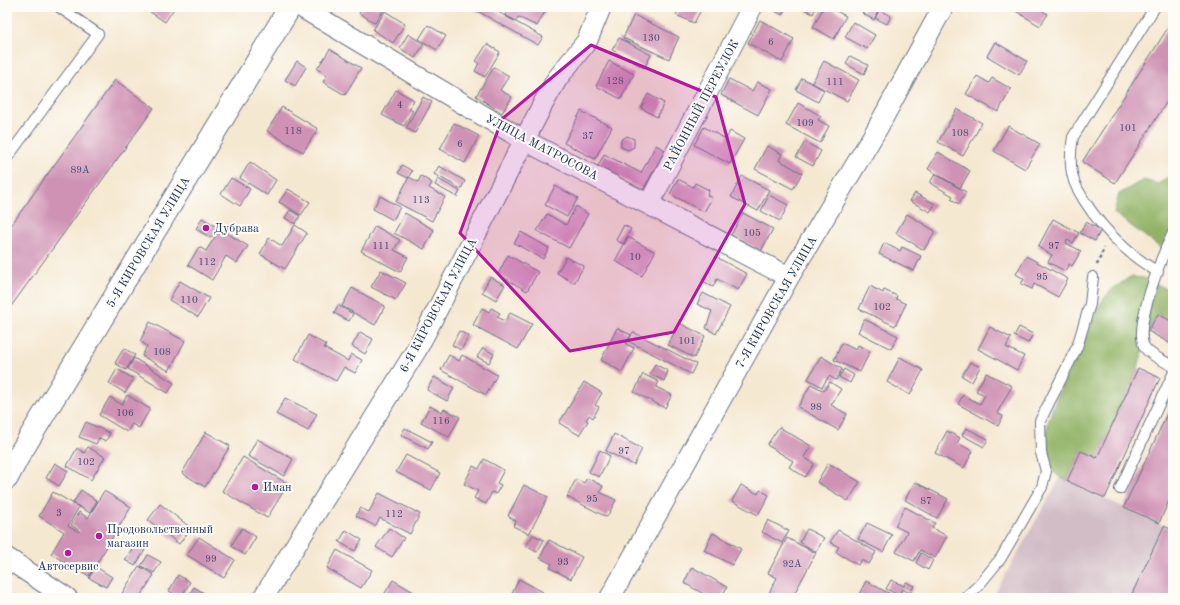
<svg xmlns="http://www.w3.org/2000/svg" width="1180" height="605" viewBox="0 0 1180 605" font-family="'Old Standard TT',serif">
	<rect width="100%" height="100%" fill="#fdfcf7"/>
	<filter id="ink" filterUnits="userSpaceOnUse"><feTurbulence type="fractalNoise" baseFrequency=".025" numOctaves="2"/><feDisplacementMap in="SourceGraphic" scale="8" xChannelSelector="R" yChannelSelector="G"/><feConvolveMatrix kernelMatrix="1 2 1 2 8 2 1 2 1" color-interpolation-filters="sRGB"/></filter>
	<filter id="wash" filterUnits="userSpaceOnUse"><feTurbulence type="fractalNoise" baseFrequency=".012" numOctaves="4" result="noise"/><feDisplacementMap in="SourceGraphic" scale="16" xChannelSelector="R" yChannelSelector="G"/><feGaussianBlur stdDeviation="0.9" result="paint"/><feColorMatrix in="noise" values="0 0 0 0 0 0 0 0 0 0 0 0 0 0 0 0 0 1.4 0 .05"/><feComposite in="paint" operator="in"/></filter>
	<g filter="url(#wash)">
		<rect width="100%" height="100%" fill="#f5e8d1"/>
		<!-- industrial -->
		<path fill="#d2bdc6" d="M1060,478L1173,530V598H992Z"/>
		<!-- forest -->
		<path fill="#92b366" stroke="#567162" d="M1173,171V257L1114,213L1119,194L1143,180L1158,184L1170,176Z
			M1130,277L1144,278L1171,291L1173,290V322L1158,314L1148,331L1138,368L1097,458L1081,451L1067,481C1017,460 1067,376 1082,345C1088,333 1098,304 1106,296C1112,288 1122,283 1130,277Z"/>
		<g id="blocks">
			<!-- building -->
			<path fill="#cf92b4" d="M143,7H175L165,22Z
				M363,7H385L375,23L359,13Z
				M473,7H489L543,37L538,45L472,8Z
				M499,7H541L546,10L537,26L518,17L516,21L505,15L507,11Z
				M680,7H694L701,10L694,23L676,15Z
				M768,7H786L782,15Z
				M800,7H816L813,14Z
				M824,7H828L846,16L834,39L813,27Z
				M865,7H873L879,10L874,20L862,13Z
				M1009,7H1036L1048,14L1040,26Z
				M879,10L891,16L887,24L875,18Z
				M385,11L405,24L393,43L373,30Z
				M634,15L679,37L669,59L623,38Z
				M760,20L794,39L782,62L748,43Z
				M1173,20V92L1115,183L1082,162Z
				M853,22L875,35L867,49L845,37Z
				M428,25L446,36L437,50L419,39Z
				M408,34L424,44L415,58L400,48Z
				M619,38L651,55L644,68L612,50Z
				M995,42L1027,61L1019,75L987,56Z
				M487,44L500,52L485,77L475,71L479,63L476,61Z
				M330,49L361,68L345,95L323,82L327,75L317,69Z
				M850,56L868,65L864,74L846,64Z
				M297,61L306,67L295,86L285,80Z
				M609,61L634,74L621,99L596,86Z
				M824,61L859,80L847,101L812,83Z
				M494,67L509,76L500,90L512,97L502,113L476,96Z
				M977,76L989,83L992,78L1011,89L998,112L966,94Z
				M802,78L824,90L818,102L796,90Z
				M729,79L752,91L757,82L772,89L758,115L721,95Z
				M115,80L154,108L7,312V231Z
				M396,90L414,100L409,109L413,111L404,126L382,115Z
				M648,94L664,103L657,117L641,108Z
				M423,97L432,102L415,133L406,128Z
				M798,103L821,116L818,120L829,126L820,143L786,125Z
				M282,107L318,129L303,152L267,131Z
				M957,109L982,123L963,156L938,142Z
				M581,111L612,127L595,159L564,143Z
				M454,123L479,136L465,163L440,149Z
				M1008,126L1040,144L1025,169L994,151Z
				M704,127L726,139L730,131L744,139L730,164L694,145Z
				M627,136L634,139V147L628,150L621,147V140Z
				M805,142L821,151L813,166L796,157Z
				M656,145L665,150L643,190L598,166L604,154L641,173Z
				M767,146L782,154L779,160L802,173L793,189L755,169Z
				M938,152L970,171L960,188L928,169Z
				M250,162L276,180L267,195L240,178Z
				M402,165L412,171L408,178L398,173Z
				M439,166L465,181L461,189L434,174Z
				M935,174L966,192L959,204L951,199L953,196L930,183Z
				M421,176L432,183L429,188L445,197L432,221L396,202L409,177L418,182Z
				M742,176L769,190L758,211L731,197Z
				M231,178L250,189L240,206L221,194Z
				M438,179L460,191L457,197L435,185Z
				M678,179L693,187L695,183L709,190L707,195L712,198L704,212L670,194Z
				M555,186L578,198L567,217L545,205Z
				M288,189L310,202L301,215L279,202Z
				M915,193L935,204L930,212L910,201Z
				M769,195L788,205L780,221L761,211Z
				M380,196L400,207L393,220L373,209Z
				M576,206L588,214L569,248L537,231L547,214L566,225Z
				M290,210L300,216L295,224L285,218Z
				M405,213L434,230L424,249L394,233Z
				M743,213L773,229L761,251L731,235Z
				M907,214L935,231L924,250L896,233Z
				M202,218L217,227L211,238L196,229Z
				M1053,219L1079,233L1073,243L1067,240L1066,243L1081,251L1072,266L1069,264L1065,271L1048,262L1052,255L1038,247Z
				M1086,222L1101,230L1095,241L1080,233Z
				M295,225L307,233L285,269L260,254L269,238L282,246Z
				M624,225L631,229L623,244L616,240Z
				M375,226L400,240L394,250L408,257L400,272L361,251Z
				M220,229L248,246L237,263L226,256L212,280L188,265L199,247L206,251Z
				M521,232L549,248L543,259L514,243Z
				M628,237L655,252L642,276L615,261Z
				M884,243L900,251L902,247L921,256L914,271L879,254Z
				M508,255L538,272L527,291L498,274Z
				M1026,256L1068,279L1058,297L1034,284L1032,289L1021,284L1024,279L1016,274Z
				M566,257L584,266L574,283L557,273Z
				M716,257L747,274L738,290L717,279L713,287L703,281Z
				M381,270L406,283L396,300L371,287Z
				M490,277L505,285L496,300L482,292Z
				M180,281L209,298L198,317L169,300Z
				M870,286L883,293L884,290L897,296L896,299L906,304L895,326L859,309Z
				M352,288L385,306L375,325L342,306Z
				M703,293L730,307L716,334L706,328L712,311L697,304Z
				M338,305L353,314L349,321L334,313Z
				M482,308L489,312L491,308L500,313L497,317L505,321L510,313L532,324L518,349L473,325Z
				M1158,314L1173,322V345L1148,331Z
				M864,319L898,336L891,349L858,332Z
				M150,322L185,341L169,371L142,356L147,346L140,341Z
				M679,323L705,336L694,358L668,345Z
				M990,327L1011,338L1006,347L1024,356L1017,370L978,349Z
				M1019,327L1033,334L1028,343L1014,336Z
				M617,328L631,335L626,344L634,348L622,372L601,360Z
				M459,331L469,336L461,350L452,345Z
				M360,332L373,339L365,354L352,346Z
				M633,332L696,364L691,374L628,341Z
				M308,335L326,345L324,348L348,361L351,354L362,360L355,373L344,367L336,381L295,359Z
				M842,343L856,350L858,345L870,351L860,372L834,360Z
				M124,348L135,355L126,370L115,363Z
				M483,348L494,354L489,363L477,357Z
				M449,355L459,361L462,355L497,375L486,395L441,370Z
				M821,356L842,369L836,380L829,376L822,387L808,379Z
				M900,357L923,370L910,395L887,382Z
				M134,358L174,383L168,393L128,369Z
				M970,362L980,367L972,382L962,376Z
				M655,364L668,371L664,381L650,374Z
				M1138,368L1160,378L1105,498L1067,481L1081,451L1097,458Z
				M117,369L134,379L125,393L109,383Z
				M844,369L854,375L850,383L839,377Z
				M986,373L1012,386L997,413L1003,416L998,426L958,404L963,395L980,404L985,395L976,391Z
				M643,374L659,382L656,387L672,395L665,408L634,392Z
				M434,377L454,388L447,401L427,390Z
				M584,382L602,393L595,405L599,407L593,418L589,415L586,420L588,421L579,435L559,423Z
				M830,382L841,389L831,405L847,414L838,430L798,407L811,384L824,391Z
				M127,395L150,409L139,428L132,424L127,432L99,415L110,397L122,405Z
				M285,398L317,414L308,431L276,414Z
				M1173,401V492L1159,523L1124,507Z
				M430,406L442,412L444,409L460,417L449,437L421,422Z
				M86,422L110,433L106,441L99,438L96,444L79,437Z
				M779,427L811,446L804,457L814,464L805,477L789,467L793,461L767,445Z
				M405,428L432,442L428,449L401,435Z
				M966,428L988,439L984,447L962,435Z
				M947,431L960,438L957,443L973,451L964,468L935,453Z
				M206,432L230,446L205,487L182,473Z
				M614,434L642,449L634,465L606,451Z
				M257,439L293,459L284,476L248,456Z
				M88,447L105,457L91,480L67,466L77,448L84,453Z
				M600,450L610,456L599,477L589,472Z
				M406,455L440,473L431,490L396,472Z
				M243,457L288,484L267,518L222,491Z
				M484,459L504,470L497,483L501,485L496,494L492,492L486,504L474,498L478,491L464,484L473,466L479,469Z
				M55,463L68,471L59,486L46,478Z
				M828,463L860,482L848,501L817,482Z
				M587,478L603,486L600,492L616,500L607,517L567,497L576,479L584,483Z
				M915,482L948,499L937,518L905,500Z
				M524,485L548,497L529,534L513,526L516,521L508,516Z
				M741,485L758,494L760,490L769,495L758,515L732,501Z
				M81,490L97,501L90,513L73,503Z
				M104,491L131,507L89,576L51,554L64,532L39,516L53,492L79,507L68,526L79,532L80,531L71,525L79,512L88,518Z
				M379,493L420,514L410,534L380,518L375,526L356,516L360,508L369,512Z
				M160,504L191,528L179,544L148,520Z
				M905,507L935,523L932,528L947,536L935,558L920,550L914,561L896,552L907,532L895,526Z
				M768,520L789,531L782,543L762,532Z
				M867,523L892,535L883,552L858,539Z
				M1164,526L1173,530V589L1169,598H1130Z
				M242,528L256,537L245,555L231,546Z
				M389,528L404,538L392,557L376,547Z
				M807,529L824,538L816,552L800,542Z
				M346,530L362,540L355,551L339,542Z
				M838,530L876,552L869,564L861,560L858,565L836,552L839,547L830,542Z
				M713,533L741,549L732,565L704,550Z
				M533,535L544,540L537,552L526,546Z
				M199,537L235,560L224,578L187,555Z
				M787,538L816,553L792,598H779L769,593L777,578L768,573Z
				M549,540L582,557L571,579L550,568L552,564L540,558Z
				M135,544L145,550L135,566L125,560Z
				M337,550L372,570L361,588L327,568Z
				M921,553L933,560L928,570L916,563Z
				M148,555L161,562L154,573L141,566Z
				M139,566L154,575L139,598H127L121,595Z
				M96,567L112,577L106,587L89,578Z
				M692,567L727,587L721,598H711L684,583Z
				M178,575L190,582L181,598L169,591Z
				M519,579L543,592L540,598H510Z
				M393,580L415,593L412,598H382Z
				M891,580L904,586L906,582L914,586L910,593L902,589L899,595L886,589Z
				M866,581L892,595L890,598H857Z
				M194,587L212,598H187Z"/>
		</g>
	</g>
	<g filter="url(#ink)">
		<use href="#blocks" fill-opacity="0" stroke="#677086" stroke-width="1"/>
		<g fill="none" stroke-linecap="round" stroke-linejoin="round">
			<!-- lane casing -->
			<g stroke="#677086" stroke-width="12">
				<path id="lane" d="M1155,7L1073,137C1070,153 1069,173 1077,188C1095,222 1125,253 1158,272
					M7,158L98,34L59,7
					M1173,233C1163,253 1132,330 1145,348C1151,356 1164,361 1173,366
					M1120,489L1173,374
					M965,598L979,585L1001,558L1042,487L1046,471L1041,453L1040,421L1077,347L1090,304L1093,277"/>
			</g>
			<!-- street casing -->
			<g stroke="#677086" stroke-width="22">
				<path id="street" d="M301,7L524,140L789,277
					M649,204L752,7
					M7,558L67,598
					M263,598L417,349L544,102L557,79L587,41L601,7
					M610,598L789,277L877,129L943,7"/>
			</g>
			<!-- primary casing -->
			<g stroke="#677086" stroke-width="24">
				<path id="primary" d="M7,478L18,457L290,7"/>
			</g>
			<!-- path -->
			<path stroke="#677086" stroke-width="2.5" stroke-dasharray="3 3" stroke-linecap="butt" d="M1097,265L1104,248"/>
			<!-- lane -->
			<use href="#lane" stroke="#fff" stroke-width="10"/>
			<!-- street -->
			<use href="#street" stroke="#fff" stroke-width="20"/>
			<!-- primary -->
			<use href="#primary" stroke="#fff" stroke-width="22"/>
		</g>
	</g>
	<!-- marked area -->
	<path fill="#b5179e" fill-opacity="0.2" stroke="#b5179e" stroke-width="3" stroke-linejoin="round" d="M591,45L716,97L745,204L674,332L570,351L460,233L502,119Z"/>
	<!-- markers -->
	<g fill="#b5179e" stroke="#fdfcf7" stroke-width="1.5">
		<circle cx="206" cy="228" r="4"/>
		<circle cx="255" cy="487" r="4"/>
		<circle cx="99" cy="536" r="4"/>
		<circle cx="68" cy="553" r="4"/>
	</g>
	<g text-anchor="middle" stroke-width="4" stroke-linejoin="round" paint-order="stroke">
		<!-- number labels -->
		<g font-size="10" fill="#484874">
			<text x="651" y="41">130</text>
			<text x="771" y="45">6</text>
			<text x="615" y="84">128</text>
			<text x="835" y="85">111</text>
			<text x="400" y="108">4</text>
			<text x="805" y="126">109</text>
			<text x="1128" y="131">101</text>
			<text x="293" y="134">118</text>
			<text x="960" y="136">108</text>
			<text x="588" y="139">37</text>
			<text x="460" y="147">6</text>
			<text x="80" y="173">89А</text>
			<text x="421" y="203">113</text>
			<text x="752" y="236">105</text>
			<text x="381" y="249">111</text>
			<text x="1054" y="249">97</text>
			<text x="635" y="260">10</text>
			<text x="207" y="265">112</text>
			<text x="1042" y="280">95</text>
			<text x="189" y="303">110</text>
			<text x="882" y="310">102</text>
			<text x="687" y="344">101</text>
			<text x="162" y="355">108</text>
			<text x="816" y="410">98</text>
			<text x="125" y="416">106</text>
			<text x="441" y="424">116</text>
			<text x="624" y="454">97</text>
			<text x="86" y="465">102</text>
			<text x="592" y="502">95</text>
			<text x="926" y="504">87</text>
			<text x="59" y="516">3</text>
			<text x="394" y="517">112</text>
			<text x="211" y="562">99</text>
			<text x="563" y="565">93</text>
			<text x="792" y="567">92А</text>
		</g>
		<!-- street labels -->
		<g font-size="12" fill="#1b2f5e" stroke="#fdfcf7">
			<text transform="translate(701 105) rotate(-62)" y="4">РАЙОННЫЙ ПЕРЕУЛОК</text>
			<text transform="translate(542 147) rotate(28)" y="4">УЛИЦА МАТРОСОВА</text>
			<text transform="translate(148 242) rotate(-59)" y="4">5-Я КИРОВСКАЯ УЛИЦА</text>
			<text transform="translate(776 302) rotate(-60)" y="4">7-Я КИРОВСКАЯ УЛИЦА</text>
			<text transform="translate(438 305) rotate(-62)" y="4">6-Я КИРОВСКАЯ УЛИЦА</text>
		</g>
		<!-- poi labels -->
		<g font-size="12" fill="#1b2f5e" stroke="#fdfcf7" text-anchor="start">
			<text x="214" y="232">Дубрава</text>
			<text x="263" y="491">Иман</text>
			<text x="107" y="533">Продовольственный<tspan x="107" dy="14">магазин</tspan></text>
			<text x="68" y="570" text-anchor="middle">Автосервис</text>
		</g>
	</g>
	<!-- margin -->
	<rect width="1180" height="605" fill="none" stroke="#fdfcf7" stroke-width="24"/>
</svg>
